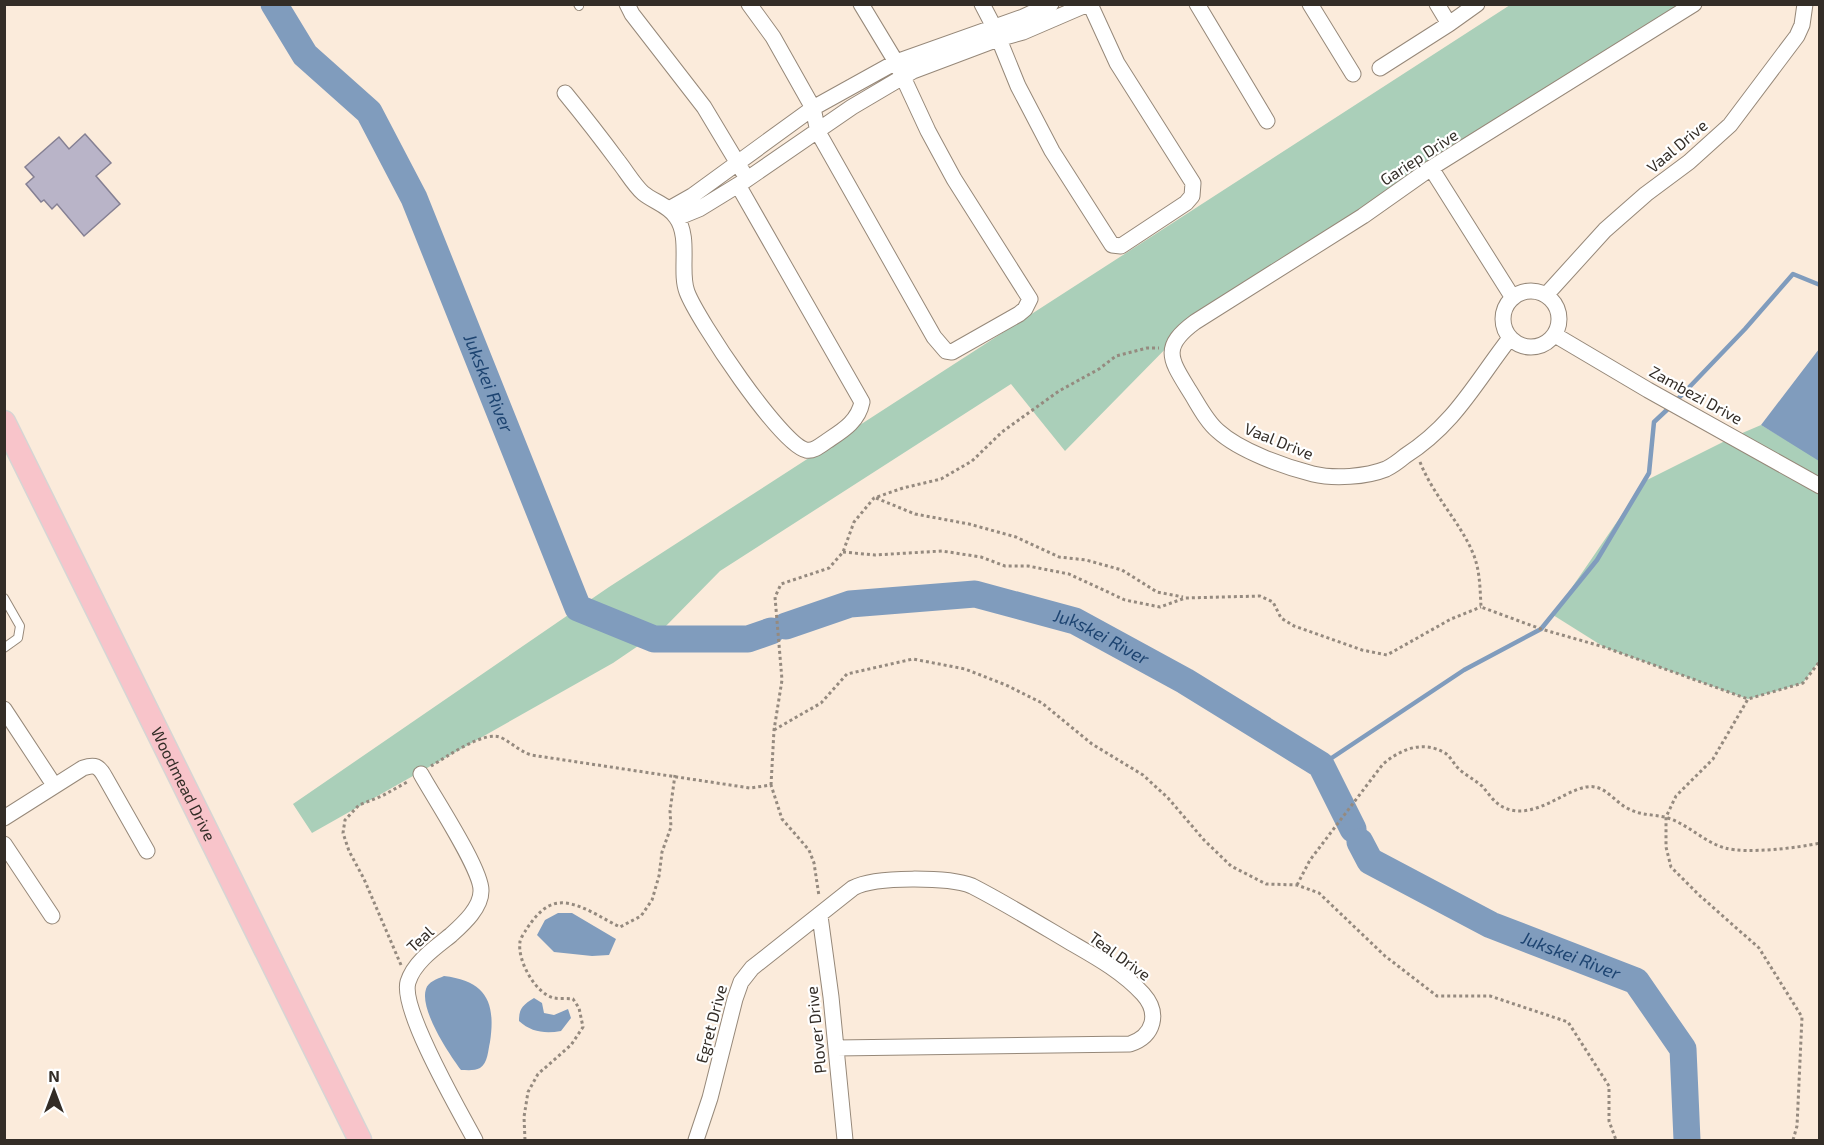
<svg xmlns="http://www.w3.org/2000/svg" width="1824" height="1145" viewBox="0 0 1824 1145" font-family="'Exo 2',sans-serif">
	<rect width="100%" height="100%" fill="#fbebdb"/>
	<!-- green -->
	<path fill="#aacfb9" d="M1510,5H1693L1181,333L1065,451L1011,384L720,571L663,629L613,663L312,833L293,804L609,587Z
		M1761,425L1819,459V661L1803,683L1748,699L1604,647L1553,615L1645,481L1733,437Z"/>
	<!-- water -->
	<path fill="#809cbd" d="M1819,349V461L1761,425Z
		M558,913H572L616,939L609,955L592,956L554,952L537,935L545,920Z
		M444,976C486,981 496,1002 490,1042C488,1050 488,1063 480,1068C475,1071 467,1070 461,1070C449,1054 419,1009 426,989C428,982 437,979 444,976Z
		M534,998L542,1003L544,1013L554,1015L568,1009L571,1018L561,1031C545,1034 531,1032 519,1021C519,1008 523,1005 534,998Z"/>
	<g fill="none" stroke-linecap="round" stroke-linejoin="round">
		<!-- stream -->
		<path stroke="#809cbd" stroke-width="4.5" d="M1676,401L1745,329L1793,274L1820,285
			M1321,765L1464,670L1541,629L1597,560L1649,473L1654,422L1670,407"/>
		<!-- river -->
		<g stroke="#809cbd" stroke-width="27">
			<path id="s1" d="M274,4L305,55L369,112L414,198L578,608L654,639H748L771,631"/>
			<path id="s2" d="M786,626L850,604L975,594L1075,621L1185,681L1321,765L1353,829"/>
			<path id="s3" d="M1360,842L1370,861L1491,925L1636,981L1683,1049L1687,1140"/>
		</g>
	</g>
	<!-- building -->
	<path fill="#b9b4c8" stroke="#858093" stroke-width="1.5" d="M85,134L111,163L96,176L120,204L84,236L57,204L52,209L44,200L41,202L26,184L34,177L25,167L59,137L69,149Z"/>
	<g fill="none" stroke-linecap="round" stroke-linejoin="round">
		<!-- service casing -->
		<g stroke="#968879" stroke-width="10">
			<path id="service" d="M578,4L579,6
				M4,598L20,626L18,638L4,648"/>
		</g>
		<!-- minor casing -->
		<g stroke="#968879" stroke-width="17">
			<path id="minor" d="M627,4L632,14L704,107L743,172
				M749,4L773,37L813,108L818,132L934,337L946,351L952,352L1019,314L1025,309L1030,299L954,179L928,131L896,62L861,4
				M982,4L994,27L1018,86L1052,151L1112,245L1121,246L1186,203L1192,196L1193,183L1117,63L1090,4
				M1197,4L1267,121
				M1310,4L1353,74
				M1449,24L1477,4
				M1380,68L1449,24L1437,4
				M565,93C583,115 601,138 618,161C626,171 634,185 643,193C654,202 668,205 676,217C691,237 679,272 687,292C697,319 781,445 806,450C813,452 821,445 827,441C842,431 858,422 862,402L738,185
				M1431,168L1513,298
				M669,209L692,196L813,108L896,62L1023,17L1051,4
				M677,218L699,209L743,182L852,107L913,71L998,39L1023,32L1088,4
				M1503 319a28 28 0 1 1 56 0a28 28 0 1 1-56 0Z
				M1546,295L1605,230L1646,194L1689,162L1730,125L1797,36L1802,25L1805,4
				M1555,335L1648,390L1820,486
				M1510,338C1475,383 1455,424 1405,456C1399,461 1392,466 1386,469C1366,477 1334,479 1313,474C1285,467 1240,451 1218,431C1206,421 1198,404 1189,390C1170,359 1161,347 1195,322L1363,216L1431,168L1694,4
				M4,709L54,785
				M421,774C433,796 482,870 481,891C481,908 463,924 451,935C436,947 414,962 408,982C400,1009 460,1112 475,1140
				M4,818L83,768C95,764 99,766 105,777L147,851
				M4,844L52,916
				M820,916L831,997L845,1140
				M696,1140L710,1098L735,999L741,982L752,968L853,888C875,876 949,877 972,886C1005,903 1036,922 1068,941C1094,956 1122,971 1143,994C1160,1013 1154,1036 1130,1044L836,1048"/>
		</g>
		<!-- primary casing -->
		<g stroke="#d6d5d4" stroke-width="25">
			<g id="primary">
				<path id="s4" d="M4,422L360,1140"/>
			</g>
		</g>
		<!-- path -->
		<path stroke="#958a7f" stroke-width="3" stroke-dasharray="3 3" stroke-linecap="butt" d="M1420,462C1433,495 1459,521 1472,551C1480,568 1480,588 1481,607L1541,629L1604,647L1748,699
			M876,498L915,514L969,524L1016,537L1059,557L1086,560L1122,570L1157,592L1183,597
			M843,552L875,555L942,551L981,557L1005,566H1028L1069,574L1125,600L1160,607L1185,598L1260,596L1273,602L1281,618L1294,626L1362,650L1387,655L1451,619L1481,607
			M774,730L821,703L847,674L913,659L965,669L1006,685L1042,703L1092,744L1143,775L1168,798L1204,840L1231,866L1266,884L1297,885L1319,893L1385,956L1437,996H1490L1568,1022L1609,1086V1121L1616,1140
			M431,766C447,757 485,729 502,738C513,744 518,750 531,755L750,788L771,785L782,819L809,850L814,863L819,896
			M771,785L774,730L782,680L775,597L781,584L829,568L843,552L854,522L874,498L903,488L941,479L972,461L1002,432L1059,391L1099,369L1116,356L1147,348H1159
			M1297,885L1310,860L1383,764C1401,749 1423,740 1445,753C1451,757 1454,765 1460,770C1467,776 1475,780 1482,786C1489,794 1495,804 1505,808C1537,822 1572,782 1595,787C1608,789 1617,804 1629,809C1642,816 1655,814 1668,818C1689,825 1704,842 1725,848C1747,854 1797,848 1820,843
			M401,965L364,879L349,851L343,833L345,820L359,805L382,796L409,781
			M525,1140L524,1117L528,1092L538,1074L571,1045L583,1027L579,1008L573,999C567,998 560,999 554,998C536,994 517,961 520,942C520,939 524,933 526,930C535,916 547,901 565,903C584,905 603,919 620,927L641,916L652,900L659,876L662,852L671,827L670,811L675,775
			M1793,1140L1797,1126L1802,1017L1759,948L1699,895L1671,867L1666,847V817L1676,796L1713,759L1748,699L1803,683L1820,661"/>
		<!-- service -->
		<use href="#service" stroke="#fff" stroke-width="8"/>
		<!-- minor -->
		<use href="#minor" stroke="#fff" stroke-width="15"/>
		<!-- primary -->
		<use href="#primary" stroke="#f8c4ca" stroke-width="22"/>
	</g>
	<g text-anchor="middle" stroke-width="4.5" stroke-linejoin="round" paint-order="stroke">
		<!-- street labels -->
		<g font-size="16" fill="#332d27" stroke="#fff">
			<text transform="translate(1677 146) rotate(-40)" y="6">Vaal Drive</text>
			<text transform="translate(1419 157) rotate(-33)" y="6">Gariep Drive</text>
			<text transform="translate(1696 395) rotate(29)" y="6">Zambezi Drive</text>
			<text transform="translate(1279 441) rotate(22)" y="6">Vaal Drive</text>
			<text dy="6" stroke="none"><textPath href="#s4" startOffset="404">Woodmead Drive</textPath></text>
			<text transform="translate(420 939) rotate(-43)" y="6">Teal</text>
			<text transform="translate(1120 956) rotate(36)" y="6">Teal Drive</text>
			<text transform="translate(711 1024) rotate(-75)" y="6">Egret Drive</text>
			<text transform="translate(816 1030) rotate(-96)" y="6">Plover Drive</text>
		</g>
		<!-- water labels -->
		<g font-size="18" font-style="italic" fill="#1d4471" stroke="#fff">
			<text dy="6" stroke="none"><textPath href="#s1" startOffset="442">Jukskei River</textPath></text>
			<text dy="6" stroke="none"><textPath href="#s2" startOffset="327">Jukskei River</textPath></text>
			<text dy="6" stroke="none"><textPath href="#s3" startOffset="244">Jukskei River</textPath></text>
		</g>
	</g>
	<!-- border -->
	<rect width="1824" height="1145" fill="none" stroke="#332d27" stroke-width="12"/>
	<!-- north arrow -->
	<g transform="translate(54 1091)" stroke="#ffffff" stroke-width="4.5" paint-order="stroke">
	<path d="M0-4.5L10 22L0 15L-10 22Z" fill="#332d27"/>
	<text y="-9" font-size="16" font-weight="bold" text-anchor="middle" fill="#332d27">N</text>
	</g>
</svg>
